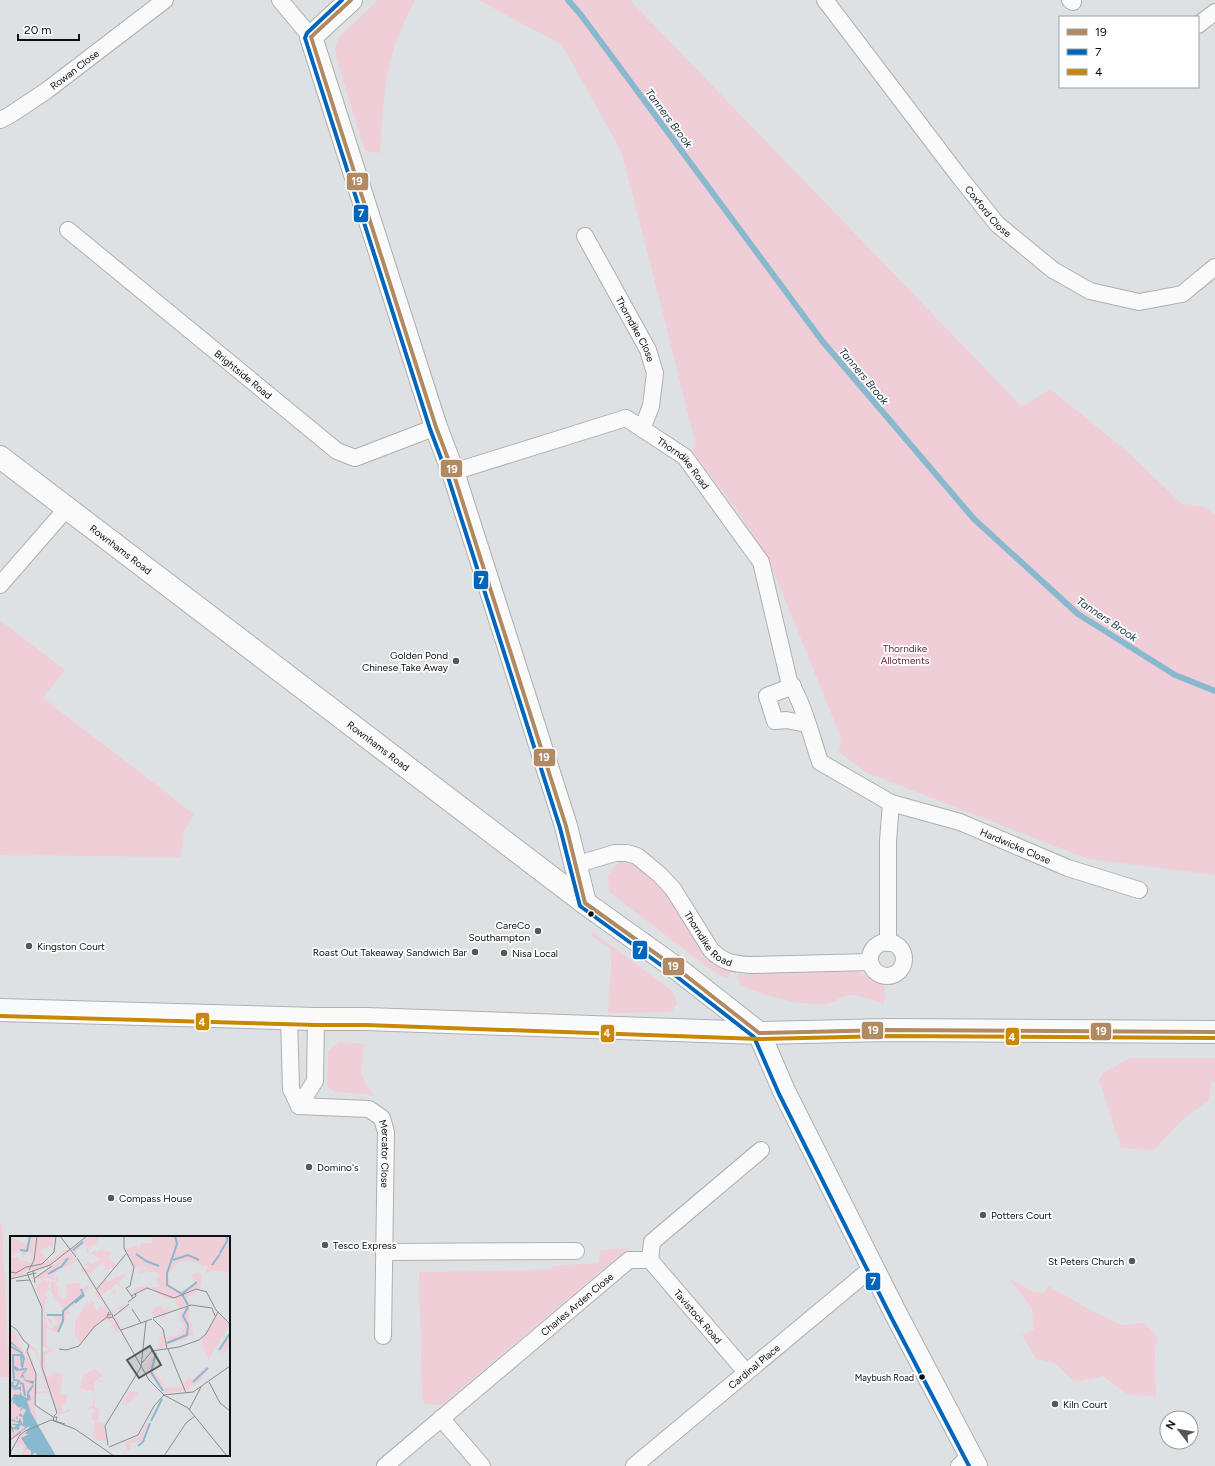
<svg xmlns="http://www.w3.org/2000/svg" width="1215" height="1466" viewBox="0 0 1215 1466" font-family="Figtree,sans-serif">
	<rect width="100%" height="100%" fill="#dee1e3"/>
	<!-- green -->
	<path fill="#f0ced7" d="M378,0H415C405,20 395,41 390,63C383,93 382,123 380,153L365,151L338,64L335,49L338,38Z
		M478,0H630L1022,407L1050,389L1128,452L1182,504L1205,507L1215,515V875L1088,859L865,772L839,752L841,738L770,562L736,509L692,451L696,446L666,325L621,151L562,45Z
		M0,620L65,670L43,698L194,814L184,831L181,857L0,855Z
		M625,861C657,868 678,912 695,939C697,943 698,949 702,953C709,961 720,967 730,972V974L728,978H725L710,969L609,892L608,875L619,862Z
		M593,932L671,990L675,996L677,1004L671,1012L608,1013L612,950L591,936Z
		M855,971C867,974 874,983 885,987L884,1004C872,1000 857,993 845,996C839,998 833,1003 827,1004C804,1007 761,995 740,985L737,978L739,974Z
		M339,1042L364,1044L361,1073L367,1086L376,1097L365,1094L335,1092L327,1086L328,1051Z
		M1130,1058H1215V1082L1211,1083L1209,1101L1184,1118L1154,1150L1121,1148L1099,1080L1103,1073Z
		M0,1223H2L9,1377H0Z
		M628,1248L442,1405L425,1404L422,1398L419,1272L551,1270L552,1266L599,1263L600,1250Z
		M1010,1279L1034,1292L1043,1293L1048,1286L1089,1309L1121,1325L1144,1323L1157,1336L1155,1350L1156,1397L1126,1393L1103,1376L1074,1382L1055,1363L1036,1359L1022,1335L1034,1329L1032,1309Z"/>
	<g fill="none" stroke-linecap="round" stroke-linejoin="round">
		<!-- stream -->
		<path stroke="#88b9cf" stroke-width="6" d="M568,0L581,15L823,342L974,519L1078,614L1175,675L1215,691"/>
		<!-- street casing -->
		<g stroke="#adb0b1" stroke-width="18">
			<g id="street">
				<path d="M280,0L311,37"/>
				<path id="s1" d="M825,0L958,175L997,224L1053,270L1090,291L1139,302L1182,294L1215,267"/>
				<path d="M1070,0L1073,2"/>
				<path d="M1198,25L1215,12"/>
				<path id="s2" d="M0,120L10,115L46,91L165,0"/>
				<path id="s3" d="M68,230L337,451L355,458L436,427"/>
				<path id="s4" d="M585,236L648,350L655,373L651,406L642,429"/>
				<path id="s5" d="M453,472L626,418L685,457L761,562L789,681C803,702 812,738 820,762L891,803L888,841V943"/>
				<path d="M0,585L67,508"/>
				<path d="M793,686L767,696L775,721L786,720L807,724"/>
				<path id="s6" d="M891,803L960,822L1068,868L1139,890"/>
				<path id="s7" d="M575,865L615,853H627L637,856L660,875L673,889L711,950C724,963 734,964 751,965L870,962"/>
				<circle cx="887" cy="959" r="17"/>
				<path d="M289,1018L291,1089L299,1106"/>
				<path id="s8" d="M299,1106L369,1109L382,1118L386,1132L383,1336"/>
				<path d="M299,1106L315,1081L316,1019"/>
				<path d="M384,1252L576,1251"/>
				<path id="s9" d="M650,1260L746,1372"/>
				<path d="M441,1418L482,1466"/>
				<path id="s10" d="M385,1466L629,1260H650L652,1242L761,1150"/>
				<path id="s11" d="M634,1466L873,1267"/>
				<path d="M959,1466L971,1455"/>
			</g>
		</g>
		<!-- secondary casing -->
		<g stroke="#adb0b1" stroke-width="24">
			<g id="secondary">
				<path d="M351,0L311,37L436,427L453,472L566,826L585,903"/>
				<path id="s12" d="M0,457L585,903L680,971L759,1033L784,1091L897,1316L976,1466"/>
			</g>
		</g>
		<!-- primary casing -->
		<g stroke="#adb0b1" stroke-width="24">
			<path id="primary" d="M0,1010L316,1019H366L759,1033L888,1030L1215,1032"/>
		</g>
		<!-- street -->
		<use href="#street" stroke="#fafafb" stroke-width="16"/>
		<!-- secondary -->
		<use href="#secondary" stroke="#fafafb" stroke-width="22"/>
		<!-- primary -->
		<use href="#primary" stroke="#fafafb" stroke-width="22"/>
		<!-- bus-1 casing -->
		<g stroke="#fff" stroke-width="7">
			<path id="bus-1" d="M311,37L436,427L453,472L566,826L585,903
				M311,37L351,0
				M585,903L680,971L759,1033
				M759,1033L888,1030L1215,1032"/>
		</g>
		<!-- bus-2 casing -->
		<g stroke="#fff" stroke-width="7">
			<path id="bus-2" d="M342,0L307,33L305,38L430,429L447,474L560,828L580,906L676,976L754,1037L779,1094L892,1319L969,1466"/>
		</g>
		<!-- bus-3 casing -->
		<g stroke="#fff" stroke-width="7">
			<path id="bus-3" d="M0,1016L316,1025H366L759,1039L888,1036L1215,1038"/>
		</g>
		<!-- bus-1 -->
		<use href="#bus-1" stroke="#b18a61" stroke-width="4"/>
		<!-- bus-2 -->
		<use href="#bus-2" stroke="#0065bd" stroke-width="4"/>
		<!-- bus-3 -->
		<use href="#bus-3" stroke="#c88803" stroke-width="4"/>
	</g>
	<!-- markers -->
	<g fill="#555859" stroke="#fff" stroke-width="1.5">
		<circle cx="456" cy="661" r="4"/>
		<circle cx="538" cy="931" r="4"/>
		<circle cx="29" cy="946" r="4"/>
		<circle cx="475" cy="952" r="4"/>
		<circle cx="504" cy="953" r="4"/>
		<circle cx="309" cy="1167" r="4"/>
		<circle cx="111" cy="1198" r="4"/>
		<circle cx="983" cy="1215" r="4"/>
		<circle cx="325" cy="1245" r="4"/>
		<circle cx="1132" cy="1261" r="4"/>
		<circle cx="1055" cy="1404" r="4"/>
	</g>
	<g fill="#0b0e0f" stroke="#fff" stroke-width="1.5">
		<circle cx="591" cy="914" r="3.5"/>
		<circle cx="922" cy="1377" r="3.5"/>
	</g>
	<g text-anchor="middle" stroke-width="3.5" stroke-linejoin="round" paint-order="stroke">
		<!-- bus labels -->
		<g font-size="9" fill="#0b0e0f" stroke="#fff" text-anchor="end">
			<text x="914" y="1381">Maybush Road</text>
		</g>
		<!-- street labels -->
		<g font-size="10" fill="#0b0e0f" stroke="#fff">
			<text dy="4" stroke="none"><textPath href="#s2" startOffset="90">Rowan Close</textPath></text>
			<text dy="4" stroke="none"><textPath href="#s1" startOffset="267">Coxford Close</textPath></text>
			<text dy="4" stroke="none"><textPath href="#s4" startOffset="106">Thorndike Close</textPath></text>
			<text dy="4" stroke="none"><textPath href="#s3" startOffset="227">Brightside Road</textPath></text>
			<text dy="4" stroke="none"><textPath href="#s5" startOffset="255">Thorndike Road</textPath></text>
			<text dy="4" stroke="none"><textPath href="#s12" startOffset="152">Rownhams Road</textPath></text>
			<text dy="4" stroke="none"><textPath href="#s12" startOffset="476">Rownhams Road</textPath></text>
			<text dy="4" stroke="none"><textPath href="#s6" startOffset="132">Hardwicke Close</textPath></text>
			<text dy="4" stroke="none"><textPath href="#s7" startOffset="175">Thorndike Road</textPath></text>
			<text dy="4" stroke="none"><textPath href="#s8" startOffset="122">Mercator Close</textPath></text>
			<text dy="4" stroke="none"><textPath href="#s10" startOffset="251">Charles Arden Close</textPath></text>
			<text dy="4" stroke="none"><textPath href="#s9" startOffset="74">Tavistock Road</textPath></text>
			<text dy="4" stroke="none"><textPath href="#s11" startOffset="156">Cardinal Place</textPath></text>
		</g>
		<!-- park labels -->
		<g font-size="10" fill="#681b37" stroke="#fff">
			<text x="905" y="652">Thorndike<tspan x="905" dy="12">Allotments</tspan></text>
		</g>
		<!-- poi labels -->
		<g font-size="10" fill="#0b0e0f" stroke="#fff" text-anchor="start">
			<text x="448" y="659" text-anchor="end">Golden Pond<tspan x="448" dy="12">Chinese Take Away</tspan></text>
			<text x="530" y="929" text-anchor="end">CareCo<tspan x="530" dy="12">Southampton</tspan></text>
			<text x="37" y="950">Kingston Court</text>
			<text x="467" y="956" text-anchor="end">Roast Out Takeaway Sandwich Bar</text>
			<text x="512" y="957">Nisa Local</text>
			<text x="317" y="1171">Domino's</text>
			<text x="119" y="1202">Compass House</text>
			<text x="991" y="1219">Potters Court</text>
			<text x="333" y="1249">Tesco Express</text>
			<text x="1124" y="1265" text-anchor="end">St Peters Church</text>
			<text x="1063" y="1408">Kiln Court</text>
		</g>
		<!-- water labels -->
		<g font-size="11" font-style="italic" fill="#153543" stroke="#fff">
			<text transform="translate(669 118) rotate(53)" y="4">Tanners Brook</text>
			<text transform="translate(864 376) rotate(50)" y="4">Tanners Brook</text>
			<text transform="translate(1107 619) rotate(34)" y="4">Tanners Brook</text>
		</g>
	</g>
	<!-- overview -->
	<g transform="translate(10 1236)">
		<rect width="220" height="220" fill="#dee1e3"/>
		<path d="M0,0L17,9L20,0H26L21,29L14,39L0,42V17H2H0ZM8,14L12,15L11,21L13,22L17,15L22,18L21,27L10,24L8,21H2L3,16L7,17ZM28,0H46L43,1V13L40,10L30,14L35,22L40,24L57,13L55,8L59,14L39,29L24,34L21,33ZM80,0H91L86,6L88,8L78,11L79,17H76L77,10L73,9L66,15L67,20L61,14ZM141,0H220V36L203,34L195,38L197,30L193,29L190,52L187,53L189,55L177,61L180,69L179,84L183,90L181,93H183L184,100L179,99L176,103L156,109L157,101L166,100L173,96L170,93L175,90L170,85L169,77L174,75L175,71L170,72L165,67L166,63H156L141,52L120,57L129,51H149L146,43L149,41L148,36H138L135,35L131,38L129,36L132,31L136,35L138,33L136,31L123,30L115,13L128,9L130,14V8L142,7ZM177,24L191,28L192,37L190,40L188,33L187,37L181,38L184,48L170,56L160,49L159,38L166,28L167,30L168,27ZM85,13L86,16L91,13L97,16L102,15L98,22L106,29L102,32L100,30L99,33L91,36L96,31L92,26L79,39L71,35L72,31L74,34L79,31L72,23L82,28L90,24L83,18L79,19ZM60,16L63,18L60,19L65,21L58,27L66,23L67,25L47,35L44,39V42L48,41L47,45L34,41L33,44L40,45V48H37L40,52L34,58L37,61L34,69L36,90L37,81L42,83V89L37,84L39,93L44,91L45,94L43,89H47V83H43L45,80H37L36,77L52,79L53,72L41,56V45L47,46L44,51L48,50V58L52,63H56L57,48L70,47L71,53L77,49L79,53L74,58L76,61L63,68L65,71L62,69L58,73L62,79L60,77L55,80L56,85H53L48,97L36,92V105L38,111L40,110L39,112L42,113H39L33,110L34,78L25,48L29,49L32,44L26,42ZM112,38L115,39L109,47L113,52L120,50L113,53L106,48L100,54L102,56L107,54L104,59L99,53L90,61L92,65L90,63L87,64L89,63L85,58L81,63L95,43L98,46L106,41L104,39L109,41ZM80,63L85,67L83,69L87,75L90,71L94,72L93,67L98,76H103L100,75L103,72L105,76L108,74L107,72L112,69L111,65L114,71L104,77H102L101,83L107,90L104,83L105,78L119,70H120L121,73H118L121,72L119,71L117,72V76L116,73L105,80L109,86V95L101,96L100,93L102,96L105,94L103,90L102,93L100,92L103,88L97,84L89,87L71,108L65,99V86L77,66L82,69ZM150,69L154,73L158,71L160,76L153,80L157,84L152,80H142L143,73ZM208,78L220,88L214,98L216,101L214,104L215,101H212L198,125V120L195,119V112L192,111L193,100ZM0,90L21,128L16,116L17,111L18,110L16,114L28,142L33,141L29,124L25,115L18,112L19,108L26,113L30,126L31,117L32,134L38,157H26V150L28,156L36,155L32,142H26L24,169L27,186L0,203V103L6,106L0,102ZM220,96V110L213,118L210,113ZM152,100L156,109L145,116L143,135L153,145V152L172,151L179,141L183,143L195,131L198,132L194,134L195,137L188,147L180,151L181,153L157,157L151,154L149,149L148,154L149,148L138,137L136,130L144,119V116L141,117L145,116L150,106L149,101ZM37,112L45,114L35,119L36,140L39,141L37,144L44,136L53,138L50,158L57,159V168L51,169L53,176L60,173L61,175L52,178H48L36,145L32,117L39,114ZM84,133L92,138L88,144L94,145L92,147L87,144L84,147L85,170L89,174V184H92L85,185L93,187L97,204L91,205L83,201L85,185L81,183L83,179L80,176L84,178V173L79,172V176L77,172L83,169L84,156L70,153L71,156H69L73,139ZM115,155L128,156V159L124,158L125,162L115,169L112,167L118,157ZM137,187H139L132,206L121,207V212L111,220L117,213L115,207L129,200ZM19,194L39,220H9L13,216L12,208L6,212L9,203L19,197L5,205L7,203L5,202L12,195Z" fill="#f0ced7" fill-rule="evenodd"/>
		<path d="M2,106L12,116L15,122L13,132L17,135L13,138L15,144L24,145L23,151L19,157L21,163L22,168L21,163L17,165L21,177L46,220H27L25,216L23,219L21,220V215L17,212L14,214L17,211L11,202L19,198H15L20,190L2,201L16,191L10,189L9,194L3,193L4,196L3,197L0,189L4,192L6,189H3L2,188H9L7,186L2,185L0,183L4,184V180L5,185H8L6,182L7,179L8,186L10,182L13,189V181L9,180V179L10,177L13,180L16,174L13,172L11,175H10L12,170L9,172L5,168V171V166L2,169L4,163L0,167L4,158L9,159L11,156L9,153L5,154L3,153L0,149L5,153L11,150V159L17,162V156L23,148L15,145L13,141L10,142L13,136L16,135L12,132L13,123L10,119L12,116L0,107Z" fill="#88b9cf"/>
		<path fill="none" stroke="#88b9cf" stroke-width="2" d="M165,0L167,8L157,37V49L172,58L178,69M10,14L17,15L20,0M63,14L73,6M210,17L217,5V0M126,18L136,25M163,24L178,19L189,24M136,25L149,30M202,29L210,18M38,38L52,30L58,22M173,57L187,46M65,67L74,59M37,79H53M48,96L53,85V75L73,58L71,53M157,107L177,99L178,89L173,80L178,71M0,110L12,117M209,114L220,97M146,117L141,136L153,155M3,131L4,145M3,131L7,134L17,133M8,133L3,130V119H11L12,131M4,146L1,148L6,152L9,145L5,144M183,146L198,132M10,147L13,148L15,160M141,185L152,163M128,210L133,206L140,187"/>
		<path fill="none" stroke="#8a8d8e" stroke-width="1" d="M50,0L66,21M114,0V12L124,31L120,50L116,52L123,62M57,16L77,0M67,22L101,77M19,34L24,24L27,0M23,35L25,47M0,36L6,37L16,31L32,28L44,16L46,0M25,42L42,30M0,43L26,37M6,45L20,44M86,54L116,18M196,55L206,74L220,88M121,60L137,52L164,62L186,53L197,56M118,66L126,60L125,57M122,73L131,87M98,79L102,78L103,81L98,82L97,80L99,76M104,80L119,68M103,81L139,144L154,159L178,172L217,220M143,82L181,69L202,72L205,80M143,83L153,93L157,113M0,89L7,94L14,105L19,109M111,94L142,83M19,109L17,115L26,138L25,169L43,181M49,113L56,114L69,110L84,91L97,81M158,113L176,157M132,127L142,115L169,111L189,104L196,98L208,76M199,146L210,167L220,175M179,174L191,151M44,180L47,177L32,131V72L17,37L40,29L58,15M46,185L47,181H43L44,185L65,193L104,220M0,204L11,196M98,209L95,190L131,131L136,85M99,211L128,199L144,170L154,159L183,156L220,130M0,217L10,199L15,195L41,184L55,188M154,220L176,187L185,180"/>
		<path fill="#555859" fill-opacity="0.15" stroke="#555859" stroke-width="2" d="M140,110L151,129L129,142L117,124Z"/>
		<rect width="220" height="220" fill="none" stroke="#0b0e0f" stroke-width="2"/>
	</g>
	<g stroke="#fff" stroke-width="1.5">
		<rect x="346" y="172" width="23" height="19" rx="4" fill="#b18a61"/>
		<rect x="353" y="204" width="16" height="19" rx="4" fill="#0065bd"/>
		<rect x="440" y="459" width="23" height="19" rx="4" fill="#b18a61"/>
		<rect x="473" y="570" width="16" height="20" rx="4" fill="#0065bd"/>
		<rect x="533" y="748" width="23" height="19" rx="4" fill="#b18a61"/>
		<rect x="632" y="940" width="16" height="20" rx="4" fill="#0065bd"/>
		<rect x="662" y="957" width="23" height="19" rx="4" fill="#b18a61"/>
		<rect x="195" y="1012" width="15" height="19" rx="4" fill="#c88803"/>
		<rect x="861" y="1021" width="23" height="19" rx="4" fill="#b18a61"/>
		<rect x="1090" y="1022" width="22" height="19" rx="4" fill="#b18a61"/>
		<rect x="600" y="1024" width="15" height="19" rx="4" fill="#c88803"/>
		<rect x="1005" y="1027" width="15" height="19" rx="4" fill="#c88803"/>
		<rect x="865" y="1272" width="16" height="19" rx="4" fill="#0065bd"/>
	</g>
	<g font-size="11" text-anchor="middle" font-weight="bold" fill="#fff">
		<text x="357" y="185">19</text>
		<text x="361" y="217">7</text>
		<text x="452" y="473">19</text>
		<text x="481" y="584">7</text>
		<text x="544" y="761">19</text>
		<text x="640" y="954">7</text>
		<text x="673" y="970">19</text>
		<text x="202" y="1026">4</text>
		<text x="873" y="1034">19</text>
		<text x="1101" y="1035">19</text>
		<text x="607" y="1037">4</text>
		<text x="1012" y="1041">4</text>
		<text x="873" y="1285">7</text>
	</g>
	<!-- legend -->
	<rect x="1059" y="16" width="140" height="72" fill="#ffffff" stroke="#9d9f9f"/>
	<rect x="1067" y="29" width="20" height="6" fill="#b18a61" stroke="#9d9f9f"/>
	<text x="1095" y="36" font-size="12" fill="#0b0e0f">19</text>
	<rect x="1067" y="49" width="20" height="6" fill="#0065bd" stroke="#9d9f9f"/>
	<text x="1095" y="56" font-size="12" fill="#0b0e0f">7</text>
	<rect x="1067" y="69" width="20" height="6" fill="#c88803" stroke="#9d9f9f"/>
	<text x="1095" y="76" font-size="12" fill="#0b0e0f">4</text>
	<!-- north arrow -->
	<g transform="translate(1179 1430) rotate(301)"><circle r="19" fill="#ffffff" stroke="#9d9f9f"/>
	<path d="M0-3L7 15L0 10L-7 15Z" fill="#555859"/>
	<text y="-6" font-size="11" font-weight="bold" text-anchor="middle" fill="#0b0e0f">N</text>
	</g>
	<!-- scale -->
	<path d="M18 34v6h61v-6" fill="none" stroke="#0b0e0f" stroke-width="2"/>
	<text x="24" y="34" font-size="12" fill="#0b0e0f" stroke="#ffffff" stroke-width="3" paint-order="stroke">20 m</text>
</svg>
